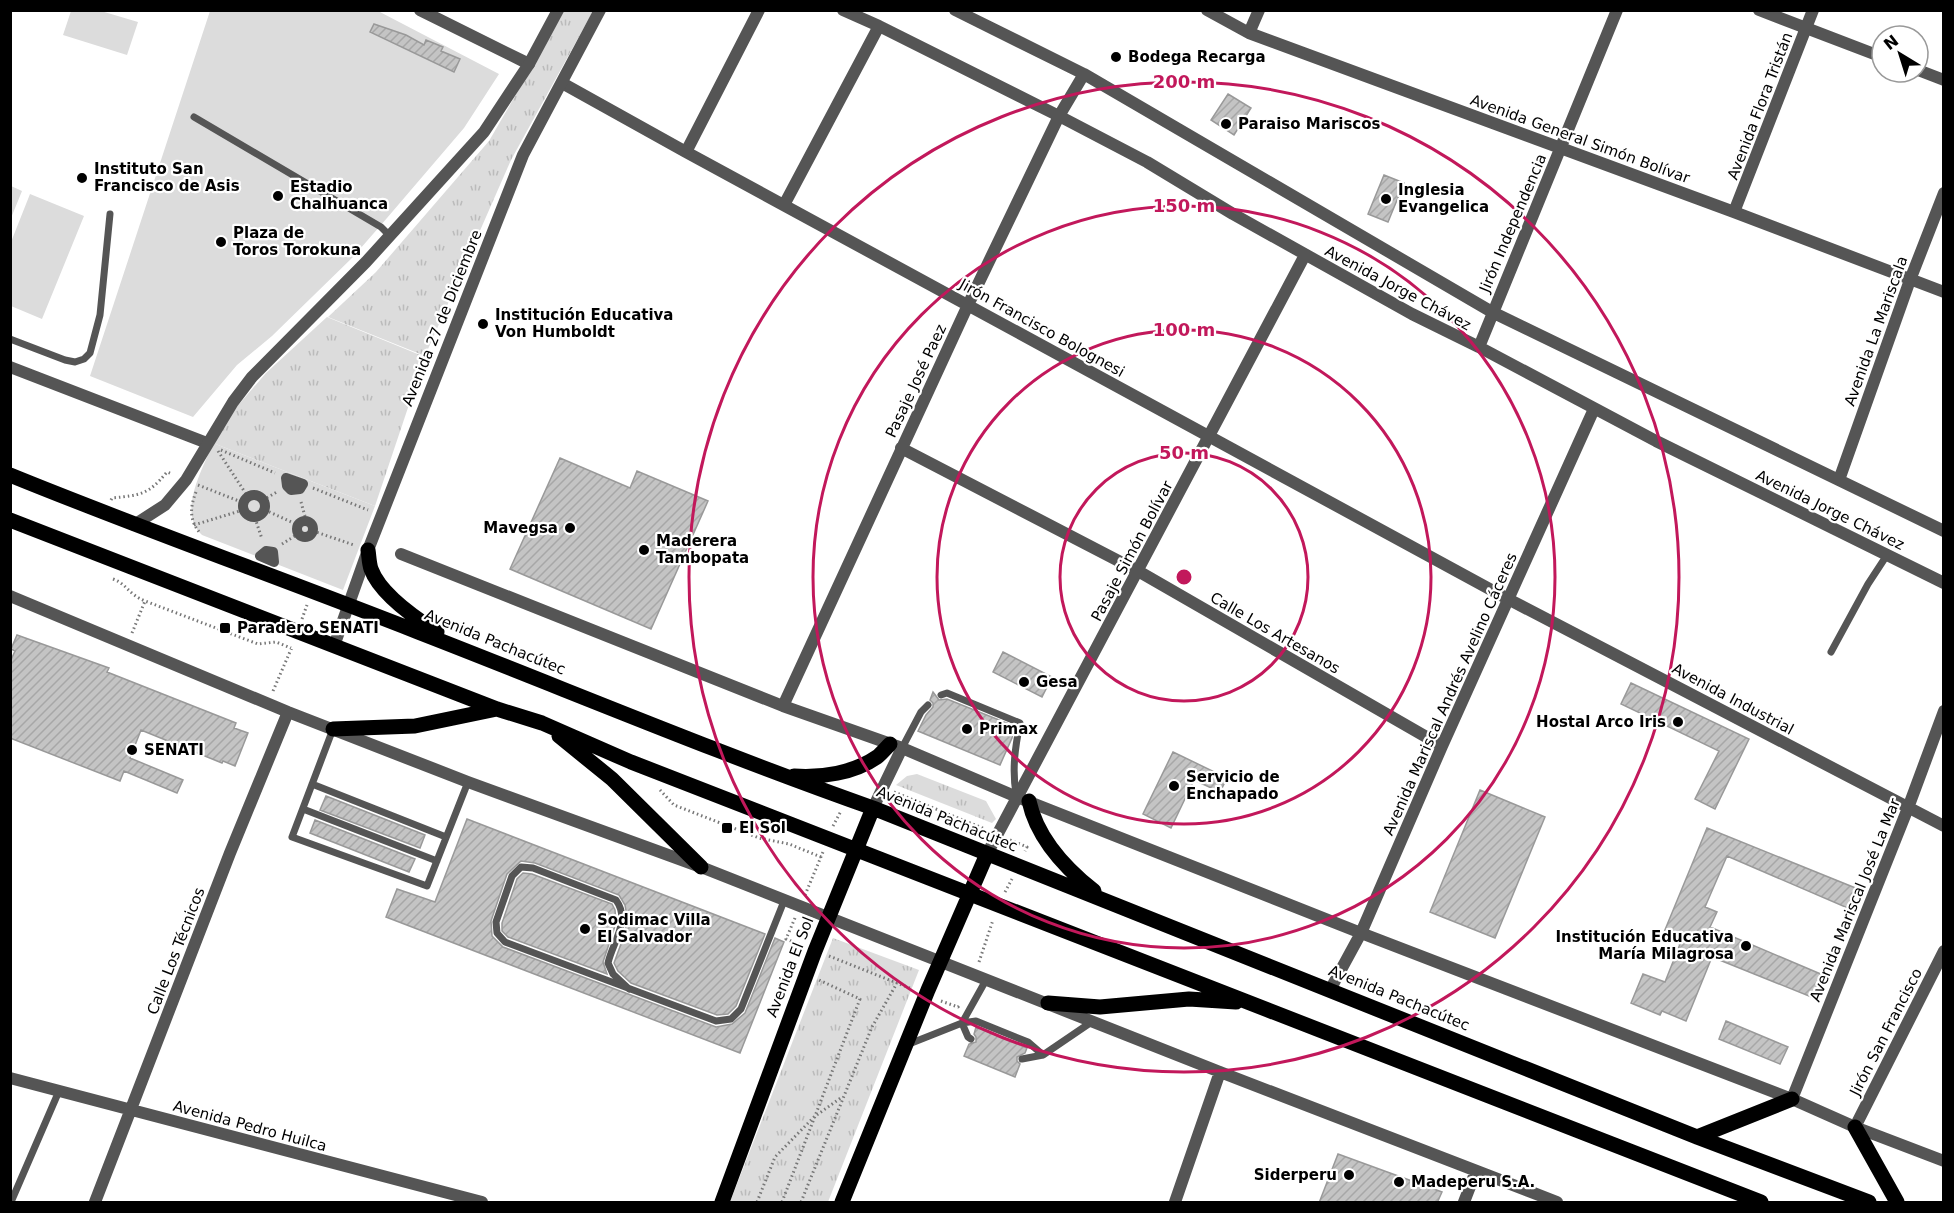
<svg xmlns="http://www.w3.org/2000/svg" width="1954" height="1213" viewBox="0 0 1954 1213" font-family="'DejaVu Sans',sans-serif">
	<defs>
		<pattern id="grass-tufts" width="24" height="20" patternUnits="userSpaceOnUse" patternTransform="scale(1.5)"><rect width="24" height="20" fill="#dcdcdc"/><path d="M3 7l-1-3M5 7V3M7 7l1-3M15 17l-1-3M17 17v-4M19 17l1-3" fill="none" stroke="#bbb"/></pattern>
		<pattern id="building-hatch" width="6" height="6" patternUnits="userSpaceOnUse" patternTransform="scale(1.5)"><rect width="6" height="6" fill="#c4c4c4"/><path d="M-1 1l2-2M0 6l6-6M5 7l2-2" fill="none" stroke="#a7a7a7"/></pattern>
	</defs>
	<rect width="100%" height="100%" fill="#fff"/>
	<!-- grass -->
	<path fill="url(#grass-tufts)" d="M563,11H593L511,160L425,356L328,317L376,272L489,141L533,65Z
		M327,317L425,357L375,506L213,443L235,409L266,373Z
		M917,774L986,801L996,819L992,823L896,785L907,776Z
		M833,938L919,970L828,1202H730Z"/>
	<!-- green -->
	<path fill="#dcdcdc" d="M71,11H101L138,22L127,55L63,35Z
		M210,11H378L499,74L464,128L387,218L353,257L272,336L237,365L193,417L90,376Z
		M11,186L22,191L11,218Z
		M30,194L84,216L42,319L11,306V242Z
		M213,443L375,506L343,590L202,535C177,512 203,469 213,443Z"/>
	<!-- building -->
	<path fill="url(#building-hatch)" stroke="#999" stroke-width="1.5" d="M374,24L406,35L424,45L426,40L443,47L441,51L460,59L454,72L370,32Z
		M1228,94L1251,108L1234,135L1211,120Z
		M1384,175L1404,183L1388,222L1368,214Z
		M560,458L630,488L637,471L708,501L651,629L510,569Z
		M17,635L109,668L107,672L236,723L234,728L248,733L235,766L223,761L222,763L141,730L130,758L183,780L177,793L124,771L120,781L10,738V662L15,651L11,649Z
		M1003,652L1052,677L1042,697L993,672Z
		M1631,683L1749,739L1715,809L1695,799L1719,751L1621,704Z
		M933,692L939,700L947,699L1014,726L1012,738L1000,765L918,731L926,715L933,707V703L930,700Z
		M1173,752L1227,778L1220,792L1194,780L1171,828L1143,814Z
		M1480,790L1545,817L1495,938L1430,912Z
		M326,796L425,835L420,848L320,810Z
		M467,819L765,934L736,1006L728,1014L717,1015L631,983L618,971L614,963L625,933L627,916L625,905L619,895L535,863L521,861L507,874L491,921L492,936L503,947L716,1027L732,1024L745,1013L775,938L784,942L740,1053L386,917L397,889L435,902Z
		M315,820L415,859L409,872L310,833Z
		M1707,828L1858,889L1850,909L1727,856L1705,907L1717,912L1710,927L1823,975L1814,998L1712,957L1686,1021L1662,1011L1660,1015L1631,1003L1643,974L1665,982L1680,944L1662,937Z
		M523,873L532,874L612,904L615,910L616,923L603,962L607,974L508,937L502,931V923L517,879Z
		M1726,1021L1788,1047L1780,1064L1719,1039Z
		M976,1027L1027,1048L1025,1053L1017,1057V1061L1020,1064L1015,1077L964,1056L969,1044L976,1042V1037L974,1034Z
		M1338,1154L1442,1192L1437,1203H1319Z"/>
	<g fill="none" stroke-linecap="round" stroke-linejoin="round">
		<!-- path -->
		<path stroke="#777" stroke-width="3" stroke-dasharray="1.5 3" stroke-linecap="butt" d="M221,450L275,473
			M218,451L248,497
			M198,485L244,503
			M313,488L368,510
			M196,492C190,507 189,520 200,533
			M111,500L112,498C141,495 148,495 167,472L172,474
			M263,500L277,492
			M301,502L306,520
			M265,510L298,525
			M255,518L262,539
			M194,525L243,510
			M313,531L354,545
			M282,544L298,534
			M113,579C127,584 128,594 145,601L258,644L276,642L291,648
			M302,619L307,605
			M132,633L145,601
			M273,691L292,647
			M660,790L674,805L759,838L789,844L821,857
			M894,792L985,829
			M833,826L841,811
			M1010,840L1027,847L1025,851
			M1005,892L1012,879
			M805,895L823,852
			M795,918L786,939L801,945
			M829,956L912,989
			M979,962L993,920
			M941,1001L958,1007L959,1006
			M757,1202L775,1157L814,1117L842,1097
			M782,1202L860,999L819,980
			M801,1202L872,1027L897,983"/>
		<!-- service -->
		<path stroke="#555" stroke-width="7" d="M194,117L381,227L390,236
			M10,339L65,360L75,362L84,359L90,353L100,315L110,214
			M1831,652L1868,584L1887,555
			M941,695L947,693L1020,723C1015,748 1012,769 1016,794
			M333,729L292,837L427,886L468,782
			M902,748L921,712L928,705
			M312,784L446,837
			M303,809L437,861
			M629,989L613,974L608,963C613,941 631,921 616,900L533,868L521,867L512,876L496,922L497,933L505,942L716,1021L731,1019L741,1009L784,901
			M971,1039L968,1037L962,1023L986,980
			M909,1044L962,1023L976,1021L1028,1042L1043,1055
			M1022,1059L1043,1055L1093,1021
			M11,1202L59,1091"/>
		<!-- pedestrian -->
		<path stroke="#555" stroke-width="10" d="M286,478L303,484L300,489L291,490L287,486Z
			M243 506a11 11 0 1 1 22 0a11 11 0 1 1-22 0Z
			M297 529a8 8 0 1 1 16 0a8 8 0 1 1-16 0Z
			M266,551L273,552L274,562L260,556Z"/>
		<!-- minor -->
		<path stroke="#555" stroke-width="12" d="M420,10L529,64
			M843,10L879,26L1059,116L1147,162L1233,214L1412,314L1479,347L1656,441L1944,583
			M955,10L1084,74L1492,312L1944,531
			M1207,10L1249,33L1734,212L1944,292
			M1759,10L1882,57
			M1249,33L1259,10
			M1918,70L1944,80
			M562,83L686,152L1508,599L1944,826
			M686,152L759,10
			M784,205L879,26
			M1734,212L1813,10
			M1479,347L1617,10
			M10,367L207,443
			M901,448L1138,571L1442,746
			M1839,480L1910,280L1944,193
			M401,554L783,706L902,748L1017,797L1361,933L1792,1099L1855,1127L1944,1161
			M10,596L288,712L468,782L701,867L1220,1072L1557,1202
			M783,706L968,305L1059,116L1084,74
			M873,808L902,748
			M987,854L1305,255
			M1330,990L1361,933L1442,746L1594,409
			M10,1078L482,1202
			M1792,1099L1908,808L1944,711
			M1855,1127L1944,951
			M95,1202L230,853L288,712
			M1175,1202L1220,1072
			M1464,1202L1476,1171"/>
		<!-- tertiary -->
		<path stroke="#555" stroke-width="12" d="M134,525L165,505L186,480L233,402L252,377L366,262L484,132L529,64L558,10
			M334,646L368,550L523,155L600,10"/>
		<!-- primary -->
		<path stroke="#000" stroke-width="15" d="M10,475C145,530 283,579 418,632C570,691 720,754 873,808L1697,1137L1869,1202
			M10,520L497,709L542,723L631,762L1761,1202
			M368,550C369,556 369,563 371,569C380,594 415,618 437,632
			M333,729L415,726L497,709
			M559,736L612,779L701,867
			M794,776C821,778 854,773 877,757C881,754 886,748 890,744
			M1029,801C1037,838 1065,868 1094,891
			M1048,1003L1100,1007L1189,999L1236,1002
			M1855,1127L1897,1202
			M1697,1137L1792,1099
			M722,1202L815,951L873,808
			M842,1202L928,990L987,854"/>
	</g>
	<!-- distance rings -->
	<g fill="none" stroke="#c2185b" stroke-width="3">
		<circle cx="1184" cy="577" r="124"/>
		<circle cx="1184" cy="577" r="247"/>
		<circle cx="1184" cy="577" r="371"/>
		<circle cx="1184" cy="577" r="495"/>
	</g>
	<!-- markers -->
	<g fill="#000" stroke="#fff" stroke-width="2">
		<circle cx="1116" cy="57" r="6"/>
		<circle cx="1226" cy="124" r="6"/>
		<circle cx="82" cy="178" r="6"/>
		<circle cx="278" cy="196" r="6"/>
		<circle cx="1386" cy="199" r="6"/>
		<circle cx="221" cy="242" r="6"/>
		<circle cx="483" cy="324" r="6"/>
		<circle cx="570" cy="528" r="6"/>
		<circle cx="644" cy="550" r="6"/>
		<rect x="219" y="622" width="12" height="12" rx="3"/>
		<circle cx="1024" cy="682" r="6"/>
		<circle cx="1678" cy="722" r="6"/>
		<circle cx="967" cy="729" r="6"/>
		<circle cx="132" cy="750" r="6"/>
		<circle cx="1174" cy="786" r="6"/>
		<rect x="721" y="822" width="12" height="12" rx="3"/>
		<circle cx="585" cy="929" r="6"/>
		<circle cx="1746" cy="946" r="6"/>
		<circle cx="1349" cy="1175" r="6"/>
		<circle cx="1399" cy="1182" r="6"/>
	</g>
	<g text-anchor="middle" stroke-width="4.5" stroke-linejoin="round" paint-order="stroke">
		<!-- poi labels -->
		<g font-size="15" font-weight="bold" fill="#000" stroke="#fff" text-anchor="start">
			<text x="1128" y="62">Bodega Recarga</text>
			<text x="1238" y="129">Paraiso Mariscos</text>
			<text x="94" y="174">Instituto San<tspan x="94" dy="17">Francisco de Asis</tspan></text>
			<text x="290" y="192">Estadio<tspan x="290" dy="17">Chalhuanca</tspan></text>
			<text x="1398" y="195">Inglesia<tspan x="1398" dy="17">Evangelica</tspan></text>
			<text x="233" y="238">Plaza de<tspan x="233" dy="17">Toros Torokuna</tspan></text>
			<text x="495" y="320">Institución Educativa<tspan x="495" dy="17">Von Humboldt</tspan></text>
			<text x="558" y="533" text-anchor="end">Mavegsa</text>
			<text x="656" y="546">Maderera<tspan x="656" dy="17">Tambopata</tspan></text>
			<text x="237" y="633">Paradero SENATI</text>
			<text x="1036" y="687">Gesa</text>
			<text x="1666" y="727" text-anchor="end">Hostal Arco Iris</text>
			<text x="979" y="734">Primax</text>
			<text x="144" y="755">SENATI</text>
			<text x="1186" y="782">Servicio de<tspan x="1186" dy="17">Enchapado</tspan></text>
			<text x="739" y="833">El Sol</text>
			<text x="597" y="925">Sodimac Villa<tspan x="597" dy="17">El Salvador</tspan></text>
			<text x="1734" y="942" text-anchor="end">Institución Educativa<tspan x="1734" dy="17">María Milagrosa</tspan></text>
			<text x="1337" y="1180" text-anchor="end">Siderperu</text>
			<text x="1411" y="1187">Madeperu S.A.</text>
		</g>
		<!-- street labels -->
		<g font-size="15" fill="#000" stroke="#fff">
			<text transform="translate(1760 106) rotate(-69)" y="5">Avenida Flora Tristán</text>
			<text transform="translate(1580 139) rotate(20)" y="5">Avenida General Simón Bolívar</text>
			<text transform="translate(1513 223) rotate(-67)" y="5">Jirón Independencia</text>
			<text transform="translate(1398 288) rotate(28)" y="5">Avenida Jorge Chávez</text>
			<text transform="translate(442 318) rotate(-68)" y="5">Avenida 27 de Diciembre</text>
			<text transform="translate(1042 328) rotate(29)" y="5">Jirón Francisco Bolognesi</text>
			<text transform="translate(1876 331) rotate(-70)" y="5">Avenida La Mariscala</text>
			<text transform="translate(916 381) rotate(-65)" y="5">Pasaje José Paez</text>
			<text transform="translate(1830 510) rotate(26)" y="5">Avenida Jorge Chávez</text>
			<text transform="translate(1132 551) rotate(-62)" y="5">Pasaje Simón Bolívar</text>
			<text transform="translate(1275 633) rotate(30)" y="5">Calle Los Artesanos</text>
			<text transform="translate(495 642) rotate(22)" y="5">Avenida Pachacútec</text>
			<text transform="translate(1450 694) rotate(-66)" y="5">Avenida Mariscal Andrés Avelino Cáceres</text>
			<text transform="translate(1733 699) rotate(28)" y="5">Avenida Industrial</text>
			<text transform="translate(947 819) rotate(22)" y="5">Avenida Pachacútec</text>
			<text transform="translate(1855 900) rotate(-68)" y="5">Avenida Mariscal José La Mar</text>
			<text transform="translate(176 951) rotate(-69)" y="5">Calle Los Técnicos</text>
			<text transform="translate(790 967) rotate(-69)" y="5">Avenida El Sol</text>
			<text transform="translate(1399 998) rotate(22)" y="5">Avenida Pachacútec</text>
			<text transform="translate(1886 1032) rotate(-63)" y="5">Jirón San Francisco</text>
			<text transform="translate(250 1126) rotate(15)" y="5">Avenida Pedro Huilca</text>
		</g>
	</g>
	<circle cx="1184" cy="577" r="9" fill="#c2185b" stroke="#fff" stroke-width="3"/>
	<g font-size="18" text-anchor="middle" font-weight="bold" fill="#c2185b" stroke="#fff" stroke-width="4.5" stroke-linejoin="round" paint-order="stroke">
		<text x="1184" y="88">200 m</text>
		<text x="1184" y="212">150 m</text>
		<text x="1184" y="336">100 m</text>
		<text x="1184" y="459">50 m</text>
	</g>
	<!-- border -->
	<rect width="1954" height="1213" fill="none" stroke="#000000" stroke-width="24"/>
	<!-- north arrow -->
	<g transform="translate(1900 54) rotate(322)"><circle r="28" fill="#ffffff" stroke="#999999" stroke-width="1.5"/>
	<path d="M0-4.5L10 22L0 15L-10 22Z" fill="#000000"/>
	<text y="-9" font-size="16" font-weight="bold" text-anchor="middle" fill="#000000">N</text>
	</g>
</svg>
